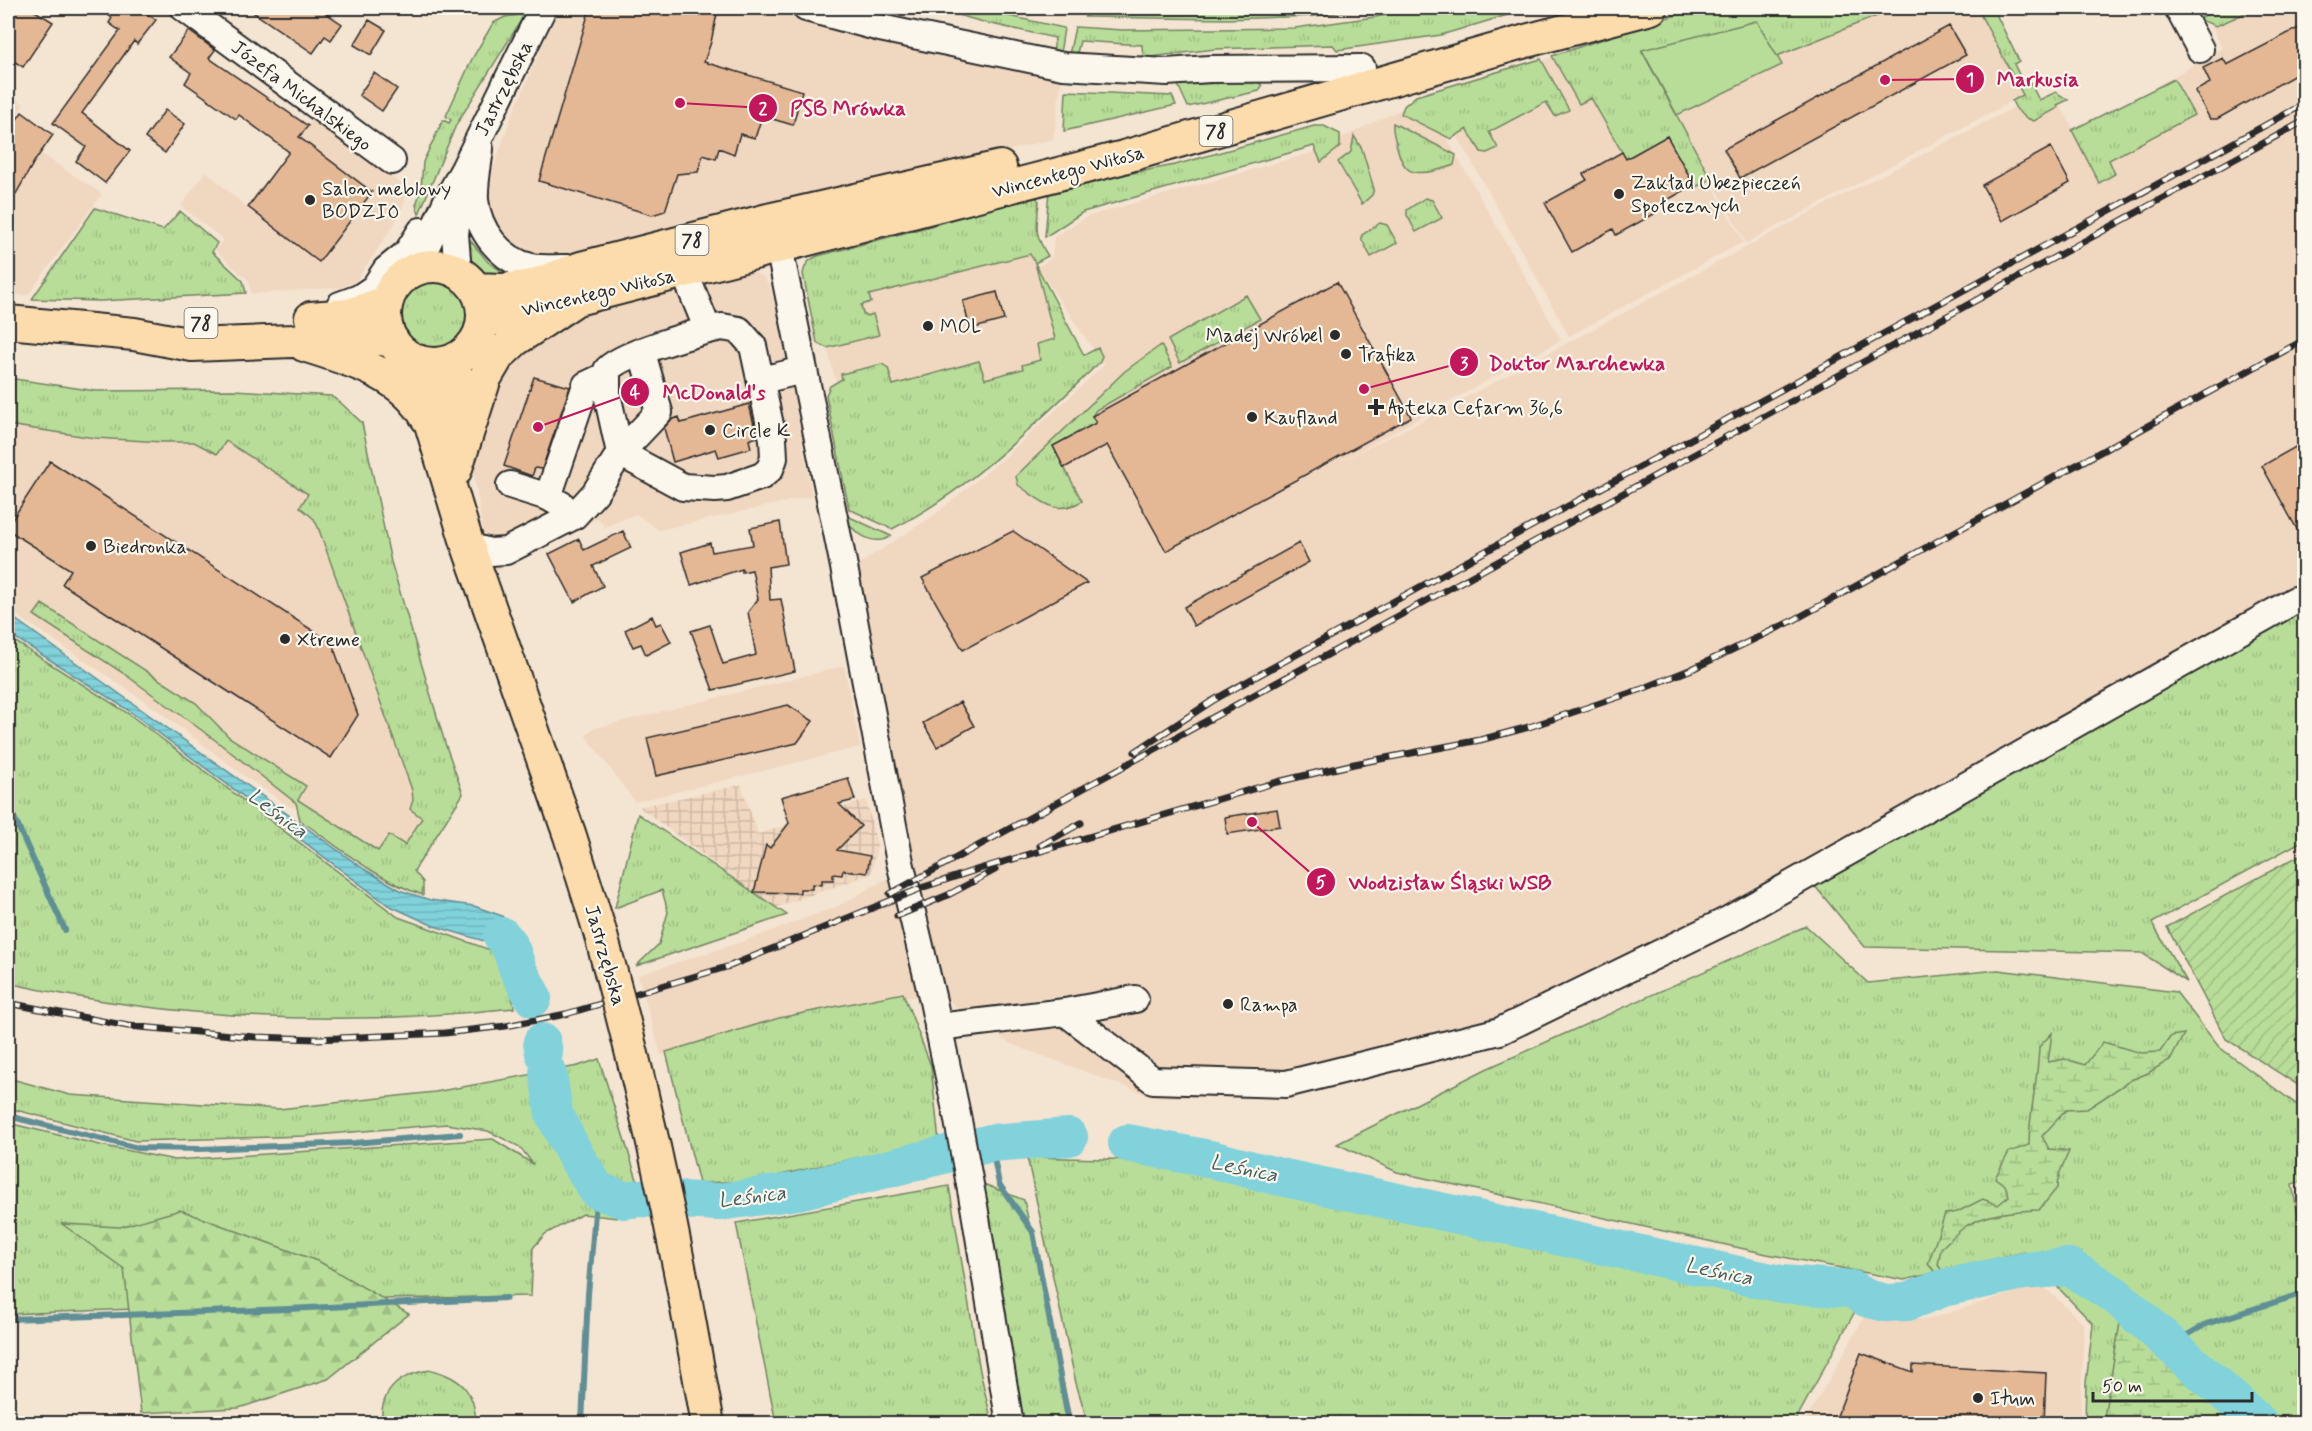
<svg xmlns="http://www.w3.org/2000/svg" width="2312" height="1431" viewBox="0 0 2312 1431" font-family="Mynerve,sans-serif">
	<defs>
		<pattern id="industrial-grid" width="8" height="8" patternUnits="userSpaceOnUse" patternTransform="scale(1.5)"><rect width="8" height="8" fill="#f0d7c0"/><path d="M0 4h8M4 0v8" fill="none" stroke="#ceb9a5"/></pattern>
		<pattern id="grass-tufts" width="24" height="20" patternUnits="userSpaceOnUse" patternTransform="scale(1.5)"><rect width="24" height="20" fill="#b8dd98"/><path d="M3 7l-1-3M5 7V3M7 7l1-3M15 17l-1-3M17 17v-4M19 17l1-3" fill="none" stroke="#9ebe83"/></pattern>
		<pattern id="forest-firs" width="22" height="20" patternUnits="userSpaceOnUse" patternTransform="scale(1.5)"><rect width="22" height="20" fill="#b8dd98"/><path d="M5 1l3.5 6h-7zM16 11l3.5 6h-7z" fill="#9ebe83"/></pattern>
		<pattern id="wetland-marsh" width="20" height="14" patternUnits="userSpaceOnUse" patternTransform="scale(1.5)"><rect width="20" height="14" fill="#b8dd98"/><path d="M1 5h8M5 5V1M11 12h8M15 12V8" fill="none" stroke="#9ebe83"/></pattern>
		<pattern id="garden-furrows" width="10" height="10" patternUnits="userSpaceOnUse" patternTransform="scale(1.5)"><rect width="10" height="10" fill="#b8dd98"/><path d="M-1 1l2-2M0 10L10 0M9 11l2-2" fill="none" stroke="#9ebe83"/></pattern>
		<pattern id="water-rules" width="6" height="5" patternUnits="userSpaceOnUse" patternTransform="scale(1.5)"><rect width="6" height="5" fill="#81d2db"/><path d="M0 2.5h6" fill="none" stroke="#70b4bc"/></pattern>
	</defs>
	<rect width="100%" height="100%" fill="#f4e4d2"/>
	<filter id="ink" filterUnits="userSpaceOnUse"><feTurbulence type="fractalNoise" baseFrequency=".0167" numOctaves="2"/><feDisplacementMap in="SourceGraphic" scale="12" xChannelSelector="R" yChannelSelector="G"/><feConvolveMatrix kernelMatrix="1 2 1 2 8 2 1 2 1" color-interpolation-filters="sRGB"/></filter>
	<g filter="url(#ink)">
		<!-- built -->
		<path fill="#f0d7c0" d="M559,8H806L1064,62L1053,139L959,163L766,204L568,256L528,255L503,236L494,222L489,204L493,169L511,118Z
			M1810,8H1977L2023,95L1746,243L1677,116L1781,65L1757,21Z
			M2203,8H2304V603L1549,1004L1287,1080L1238,1097H1153L1011,1044L959,1010L946,997H898L781,1022L661,1055L638,975L745,941L838,906L915,863L850,570L933,516L1004,458L1104,365L1037,267L1052,258L1054,237L1086,217L1311,153L1424,98L1561,340L1339,462L1420,422L1851,191L2027,101L2055,96L2075,132L2109,115L2222,48Z
			M1627,34L1639,51L1743,242L1569,336L1434,94Z
			M8,95L24,104L9,128L37,151L102,194L28,295L8,296Z
			M312,121L410,190L395,223L356,281L343,287L251,294L249,281L215,250L224,240L181,206L206,171L246,207Z
			M1031,253L1055,339L1041,360L1023,365V369L984,380L979,361L892,385L888,368L841,374L842,379L836,381L827,348L879,335L867,316L863,314L861,305L869,295Z
			M753,272L763,277L769,285L773,297L783,337L812,496L659,530L636,514L605,527L598,518L495,572L483,533L472,459L484,408L513,353L572,319L595,309L710,283L741,273Z
			M8,378L96,391L233,390L331,396L362,423L391,562L445,743L463,794L414,871L423,882V895L399,887L374,873L300,820L296,804L292,808L247,778L156,709L8,609Z
			M844,666L860,747L635,802L586,736L592,729Z
			M2041,1284L2084,1324L2080,1423L1804,1424L1867,1312L1926,1320Z"/>
		<!-- industrial -->
		<path fill="url(#industrial-grid)" d="M741,785L758,834L866,800L877,845L871,874L774,908L639,807Z"/>
		<!-- grass -->
		<path fill="url(#grass-tufts)" stroke="#728462" stroke-width="1.5" d="M932,8H972L1064,28L1060,54L1053,53L1055,38L987,23Z
			M1102,8H1367L1315,16L1227,19L1084,17Z
			M1421,8H1531L1441,35L1337,50L1333,45L1215,49L1143,58L1142,45L1080,41L1076,57L1069,55L1075,27L1123,30L1295,28L1375,17Z
			M1709,8H1897L1777,56L1757,21L1642,51L1711,179L1696,187L1667,136L1626,159L1591,98L1579,104L1552,56L1669,17Z
			M1977,8H1993L2019,61L2014,64L2023,83L2029,80L2039,100L2056,92L2068,100L2057,105L2058,108L2034,121C2024,118 2016,111 2012,101L2023,95Z
			M2214,8H2257L2216,26L2198,19L2215,10Z
			M525,14L456,125L419,214L416,205L421,190L423,162L443,120L449,123L451,120L446,116L472,59L493,23L505,17Z
			M1541,59L1569,110L1555,116L1546,102L1489,132L1498,148L1487,153L1481,152L1467,129L1451,139L1401,114L1404,106L1416,96Z
			M2174,79L2194,115L2109,160L2115,174L2099,183L2072,130Z
			M1258,81L1262,86L1259,91L1188,107L1178,85Z
			M1066,91L1172,96L1176,105L1064,131Z
			M1393,123L1456,155L1454,165C1448,168 1441,169 1435,171C1410,176 1403,171 1397,147C1395,139 1392,131 1393,123Z
			M1314,126H1324L1340,134V147L1321,162L1314,146L1083,212L1045,237L1049,191L1085,182L1175,165Z
			M1354,136L1362,149L1374,189L1372,195L1362,204L1338,162L1351,152Z
			M1034,195L1039,201C1037,227 1033,233 1048,256L1035,263L1084,355L1098,348L1102,356L1100,362C1036,423 972,489 892,529L849,509L826,395L830,386L842,379L841,374L882,364L888,368L893,385L979,361L985,379L1023,369L1022,365L1040,360L1037,344L1055,339L1035,263L1030,254L869,295L871,302L861,305L863,314L867,316L873,314L879,335L827,348L817,343L803,274C805,264 808,260 818,256L927,227Z
			M1425,198L1432,200L1442,218L1416,232L1407,215V210Z
			M95,208L163,230L180,211L217,243L212,252L243,281L246,293L100,301L32,299Z
			M1380,223L1387,225L1397,243L1371,257L1362,240V235Z
			M463,239L470,240L488,262L504,273L508,282C476,277 469,271 463,239Z
			M396 315a39 39 0 1 1 78 0a39 39 0 1 1-78 0Z
			M1246,295L1260,319L1180,363L1168,340Z
			M1161,345L1172,367L1096,410L1092,416L1096,423L1053,446L1082,501C1054,517 1042,501 1018,485L1016,476L1125,371Z
			M8,378L96,391L233,390L331,396L342,404L362,423L391,562L445,743L463,794L414,871L423,882V895C377,880 340,848 300,820L296,803L215,740L123,673L34,615L42,604L196,703L229,737L306,786L298,800L378,851L389,835L405,845L422,818L410,809L413,800L412,790L318,527L314,519L300,507L308,494L226,441L217,454L194,442H163L95,438L8,425Z
			M845,515L891,536C874,548 850,532 845,515Z
			M2298,607L2304,610V840L2152,923L2187,982L2142,953L1865,947L1814,885Z
			M8,637L129,714L398,917L496,952L510,982L514,1008C344,1027 174,1020 8,983Z
			M638,814L787,915L636,966L659,944L668,912L662,890L615,908Z
			M1806,926L1868,983L1998,970L2176,992L2219,1047L2304,1110V1181L2292,1185L2304,1245V1423H2085L2086,1383L2093,1324L2024,1252L1904,1280L1767,1254L1397,1172L1337,1144L1486,1069Z
			M903,993L931,1066L939,1142L882,1152L754,1181L699,1183L666,1052L779,1018Z
			M599,1059L639,1186L617,1218L583,1214L545,1234L533,1248L531,1296L384,1299L314,1276L134,1309L8,1314V1123L100,1145L175,1160L493,1139L533,1164L520,1147L488,1131L447,1124L305,1136L136,1141L8,1108V1078L70,1095L279,1109L435,1092L578,1066Z
			M1027,1157L1141,1160L1800,1298L1859,1304L1794,1423H1088L1076,1383Z
			M976,1181L1024,1200L1072,1423H1017Z
			M949,1186L980,1371L992,1423H776L736,1223Z
			M432,1370C462,1378 475,1392 476,1423H382C379,1390 401,1373 432,1370Z"/>
		<!-- forest -->
		<path fill="url(#forest-firs)" stroke="#728462" stroke-width="1.5" d="M180,1210L320,1262L409,1314L328,1379L239,1408L141,1413L124,1269L62,1224L120,1227Z"/>
		<!-- wetland -->
		<path fill="url(#wetland-marsh)" stroke="#728462" stroke-width="1.5" d="M2052,1033L2048,1062L2065,1059L2085,1065L2103,1042L2141,1053L2160,1052L2171,1036L2184,1034L2171,1059L2148,1073L2131,1080L2087,1109L2066,1110L2042,1136L2049,1149L2069,1151C2064,1164 2057,1174 2057,1188L2039,1210C2014,1211 1988,1213 1966,1226C1957,1232 1949,1241 1941,1248L1938,1265L1952,1286L1948,1287L1928,1264L1945,1214L1957,1212L1983,1199L1998,1205L2009,1196L2005,1185L1995,1178L2009,1152L2029,1145C2029,1112 2038,1080 2039,1047Z
			M2121,1317L2236,1423H2103Z"/>
		<!-- park -->
		<path fill="#b8dd98" stroke="#728462" stroke-width="1.5" d="M1757,21L1782,65L1677,115L1642,50Z"/>
		<!-- garden -->
		<path fill="url(#garden-furrows)" stroke="#728462" stroke-width="1.5" d="M2304,853V1089L2226,1039L2167,927Z"/>
		<!-- water -->
		<path fill="url(#water-rules)" stroke="#5f8f95" stroke-width="1.5" d="M8,614L364,869L402,891L430,900L474,906L502,916L534,962L540,981L513,978L501,946L434,926L388,905L128,710L8,633Z"/>
		<g fill="none" stroke-linecap="round" stroke-linejoin="round">
			<!-- stream -->
			<path stroke="#5f8f95" stroke-width="6" d="M8,804L65,930
				M8,1116L138,1148L200,1149L354,1143L460,1134
				M991,1143L999,1184L1033,1232L1069,1424
				M8,1319L289,1309L506,1298
				M2172,1344L2206,1324L2304,1293
				M582,1424L588,1294L597,1190"/>
			<!-- river -->
			<path stroke="#81d2db" stroke-width="38" d="M502,936C515,951 512,956 519,972C524,981 529,989 533,998
				M542,1042L544,1053
				M548,1073L554,1114L575,1155L597,1190L624,1200L640,1198L719,1202L798,1191L991,1143L1069,1137
				M1127,1143L1214,1160L1276,1176L1781,1284L1852,1289L1866,1298L1886,1303L1907,1302L1943,1288L2024,1271L2069,1267L2115,1295L2260,1424"/>
		</g>
		<!-- building -->
		<path fill="#e5b895" stroke="#2b2b2b" stroke-width="1.5" d="M16,8H30L53,22L23,67L8,57V21Z
			M98,8H139L156,20L137,44L134,41L82,113L130,151L105,183L76,161L86,147L53,123L120,31L109,23L112,18Z
			M247,8H318L342,24L331,40L325,36L313,53Z
			M590,8H694L717,14L711,42L704,62L802,91L793,125L762,116L755,138L740,134L734,154L719,148L716,159L703,155L698,172L677,174L665,211L652,215L539,181Z
			M369,20L386,30L371,55L354,45Z
			M2304,25V70L2217,119H2210L2195,91L2210,83L2203,68L2223,58L2227,65Z
			M1949,26L1966,55L1740,178L1724,149Z
			M189,31L215,50L209,58L308,126L299,137L372,192L319,262L248,207L289,152L239,115L236,119L185,83L191,73L169,57Z
			M374,73L397,89L382,111L359,95Z
			M165,110L185,124L165,153L145,138Z
			M22,112L53,135L34,162L8,208V132Z
			M1667,136L1694,185L1653,208L1656,213L1616,235L1613,229L1572,252L1545,203L1587,180L1583,174L1622,152L1626,159Z
			M2051,147L2070,183L2002,221L1982,185Z
			M1337,282L1411,417L1166,551L1107,445L1064,468L1053,446L1096,423L1092,416Z
			M997,292L1004,320L970,329L963,301Z
			M534,377L570,387L542,469L535,468L532,476L504,466Z
			M749,404L757,437L749,440L751,448L719,457L716,449L673,462L664,428L671,420L679,417L681,423Z
			M2304,442V542L2262,466Z
			M50,461L332,643L358,715L331,758L62,584L71,570L8,530V526Z
			M780,522L786,564L768,567L770,600L781,599L795,671L713,690L691,631L710,625L723,664L756,655L748,612L758,599L752,570L742,572V569L691,585L681,552L710,543L712,552L753,545L750,528Z
			M623,531L631,548L593,566L603,586L574,602L549,554L579,539L584,550Z
			M1013,531L1087,583L963,650L922,578Z
			M1299,543L1309,562L1194,626L1184,607Z
			M652,616L656,625L661,623L671,642L646,655L641,644L633,647L625,630Z
			M960,702L974,726L937,747L923,723Z
			M788,705L813,721L797,743L656,776L647,738Z
			M848,778L855,800L839,804L861,826L837,850L870,856L867,873L843,870L842,875L833,874V880H822V885L812,884V889H800V893L754,892L766,845L770,848L789,823L781,797Z
			M1277,809L1280,826L1227,834L1225,817Z
			M1861,1353L1913,1372V1365L2046,1373L2044,1424H1834Z"/>
		<g fill="none" stroke-linecap="round" stroke-linejoin="round">
			<!-- minor casing -->
			<g stroke="#2b2b2b" stroke-width="30">
				<path id="minor" d="M184,8L392,161
					M806,8L880,28L1063,66L1167,72L1209,69L1362,68
					M2178,8L2200,49
					M480,149C478,165 474,184 475,200C478,230 500,260 531,267C544,269 559,268 572,268
					M779,247L843,562L900,862L933,1001L957,1115L974,1206L1010,1424
					M416,269L449,196L464,169L543,8
					M458,272L455,234L461,192
					M686,272L690,286L708,330
					M340,305L359,298L374,288L386,270L407,253L421,231
					M722,327L739,330L753,346L773,439L774,458L770,469L762,476L727,488L715,489L683,487L620,453L607,394V370C616,355 702,331 722,327Z
					M762,380L803,370
					M510,485L548,497L562,505
					M548,497L586,385L605,376
					M468,546L490,552L506,551L574,516L595,493L620,453L659,412L642,353
					M1065,1012L1135,999
					M938,1027L1065,1012L1153,1080L1286,1084L1500,1031L1726,921L2295,600"/>
			</g>
			<!-- major casing -->
			<g stroke="#2b2b2b" stroke-width="36">
				<path id="major" d="M385 315a49 49 0 1 1 98 0a49 49 0 1 1-98 0Z
					M476,289L502,290L532,286L581,268L772,219L1000,167
					M311,318L349,315L386,302
					M8,322L134,334L192,345L292,341L356,335L393,341
					M483,323C519,308 538,303 577,299L1120,158L1526,41L1651,8
					M304,345C350,360 402,373 427,418
					M418,361L431,424L468,546L570,836L600,932
					M454,451L453,389L456,359
					M455,471L485,378L498,356L515,340L572,302
					M684,1292L708,1424"/>
			</g>
			<!-- minor -->
			<use href="#minor" stroke="#fbf7ec" stroke-width="26"/>
			<!-- major -->
			<use href="#major" stroke="#fcdcac" stroke-width="32"/>
			<!-- rail casing -->
			<g stroke="#2b2b2b" stroke-width="7">
				<path id="rail" d="M1135,752L1212,701L1246,682L2304,104
					M1040,846L1081,823
					M890,894L2304,121
					M897,916L948,895L995,870
					M8,1003L128,1026L255,1037L317,1039L445,1033L506,1026L566,1014L730,966L924,887L979,869L1277,782L1354,764L1480,740L1529,727L1642,689L1692,669L1794,620L2304,340"/>
			</g>
			<!-- rail -->
			<use href="#rail" stroke="#fbf7ec" stroke-width="4.5" stroke-dasharray="14" stroke-linecap="butt"/>
			<!-- major-bridge casing -->
			<g stroke="#2b2b2b" stroke-width="36" stroke-linecap="butt">
				<path id="major-bridge" d="M600,932C633,1051 661,1170 684,1292"/>
			</g>
			<!-- major-bridge -->
			<use href="#major-bridge" stroke="#fcdcac" stroke-width="32"/>
		</g>
	</g>
	<!-- markers -->
	<g fill="#2b2b2b" stroke="#fbf7ec" stroke-width="2">
		<circle cx="1619" cy="194" r="6"/>
		<circle cx="310" cy="200" r="6"/>
		<circle cx="928" cy="326" r="6"/>
		<circle cx="1335" cy="335" r="6"/>
		<circle cx="1346" cy="354" r="6"/>
		<path d="M1373 398h6v6h6v6h-6v6h-6v-6h-6v-6h6z"/>
		<circle cx="1252" cy="417" r="6"/>
		<circle cx="710" cy="430" r="6"/>
		<circle cx="91" cy="546" r="6"/>
		<circle cx="285" cy="639" r="6"/>
		<circle cx="1228" cy="1004" r="6"/>
		<circle cx="1978" cy="1398" r="6"/>
	</g>
	<g text-anchor="middle" stroke-width="4.5" stroke-linejoin="round" paint-order="stroke">
		<!-- shield labels -->
		<g fill="#fbf7ec" stroke="#696865" stroke-width="1.5">
			<rect x="1199.5" y="116" width="33" height="30" rx="4.5"/>
			<rect x="675.5" y="225" width="33" height="30" rx="4.5"/>
			<rect x="184.5" y="308" width="33" height="30" rx="4.5"/>
		</g>
		<g font-size="18" font-weight="bold" fill="#2b2b2b">
			<text x="1216" y="137">78</text>
			<text x="692" y="246">78</text>
			<text x="201" y="329">78</text>
		</g>
		<!-- street labels -->
		<g font-size="20" fill="#2b2b2b" stroke="#fbf7ec">
			<text transform="translate(503 88) rotate(-63)" y="7">Jastrzębska</text>
			<text transform="translate(302 95) rotate(37)" y="7">Józefa Michalskiego</text>
			<text transform="translate(1068 171) rotate(-15)" y="7">Wincentego Witosa</text>
			<text transform="translate(598 292) rotate(-13)" y="7">Wincentego Witosa</text>
			<text transform="translate(606 955) rotate(74)" y="7">Jastrzębska</text>
		</g>
		<!-- poi labels -->
		<g font-size="20" fill="#2b2b2b" stroke="#fbf7ec" text-anchor="start">
			<text x="1631" y="189">Zakład Ubezpieczeń<tspan x="1631" dy="23">Społecznych</tspan></text>
			<text x="322" y="195">Salon meblowy<tspan x="322" dy="23">BODZIO</tspan></text>
			<text x="940" y="333">MOL</text>
			<text x="1323" y="342" text-anchor="end">Madej Wróbel</text>
			<text x="1358" y="361">Trafika</text>
			<text x="1388" y="414">Apteka Cefarm 36,6</text>
			<text x="1264" y="424">Kaufland</text>
			<text x="722" y="437">Circle K</text>
			<text x="103" y="553">Biedronka</text>
			<text x="297" y="646">Xtreme</text>
			<text x="1240" y="1011">Rampa</text>
			<text x="1990" y="1405">Itum</text>
		</g>
		<!-- water labels -->
		<g font-size="21" font-style="italic" fill="#455d60" stroke="#fbf7ec">
			<text transform="translate(278 813) rotate(37)" y="7">Leśnica</text>
			<text transform="translate(1244 1168) rotate(12)" y="7">Leśnica</text>
			<text transform="translate(752 1196) rotate(-7)" y="7">Leśnica</text>
			<text transform="translate(1719 1271) rotate(12)" y="7">Leśnica</text>
		</g>
	</g>
	<!-- callouts -->
	<path fill="none" stroke="#c2185b" stroke-width="2" d="M1885 80L1970 79M680 103L763 108M1364 389L1464 362M538 427L635 392M1252 822L1321 882"/>
	<g fill="#c2185b" stroke="#fbf7ec" stroke-width="2">
		<circle cx="1885" cy="80" r="6"/>
		<circle cx="680" cy="103" r="6"/>
		<circle cx="1364" cy="389" r="6"/>
		<circle cx="538" cy="427" r="6"/>
		<circle cx="1252" cy="822" r="6"/>
		<circle cx="1970" cy="79" r="15"/>
		<circle cx="763" cy="108" r="15"/>
		<circle cx="1464" cy="362" r="15"/>
		<circle cx="635" cy="392" r="15"/>
		<circle cx="1321" cy="882" r="15"/>
	</g>
	<g font-size="18" text-anchor="middle" font-weight="bold" fill="#fff">
		<text x="1970" y="85">1</text>
		<text x="763" y="114">2</text>
		<text x="1464" y="369">3</text>
		<text x="635" y="398">4</text>
		<text x="1321" y="888">5</text>
	</g>
	<g font-size="21" text-anchor="middle" font-weight="bold" fill="#c2185b" stroke="#fbf7ec" stroke-width="4.5" stroke-linejoin="round" paint-order="stroke">
		<text x="2038" y="86">Markusia</text>
		<text x="848" y="115">PSB Mrówka</text>
		<text x="1577" y="370">Doktor Marchewka</text>
		<text x="714" y="399">McDonald's</text>
		<text x="1450" y="889">Wodzisław Śląski WSB</text>
	</g>
	<!-- margin -->
	<rect width="2312" height="1431" fill="none" stroke="#fbf7ec" stroke-width="30"/>
	<rect x="15" y="15" width="2282" height="1401" fill="none" stroke="#2b2b2b" stroke-width="2" filter="url(#ink)"/>
	<!-- scale -->
	<path d="M2093 1392v9h159v-9" fill="none" stroke="#2b2b2b" stroke-width="3"/>
	<text x="2102" y="1392" font-size="18" fill="#2b2b2b" stroke="#fbf7ec" stroke-width="4.5" paint-order="stroke">50 m</text>
</svg>
